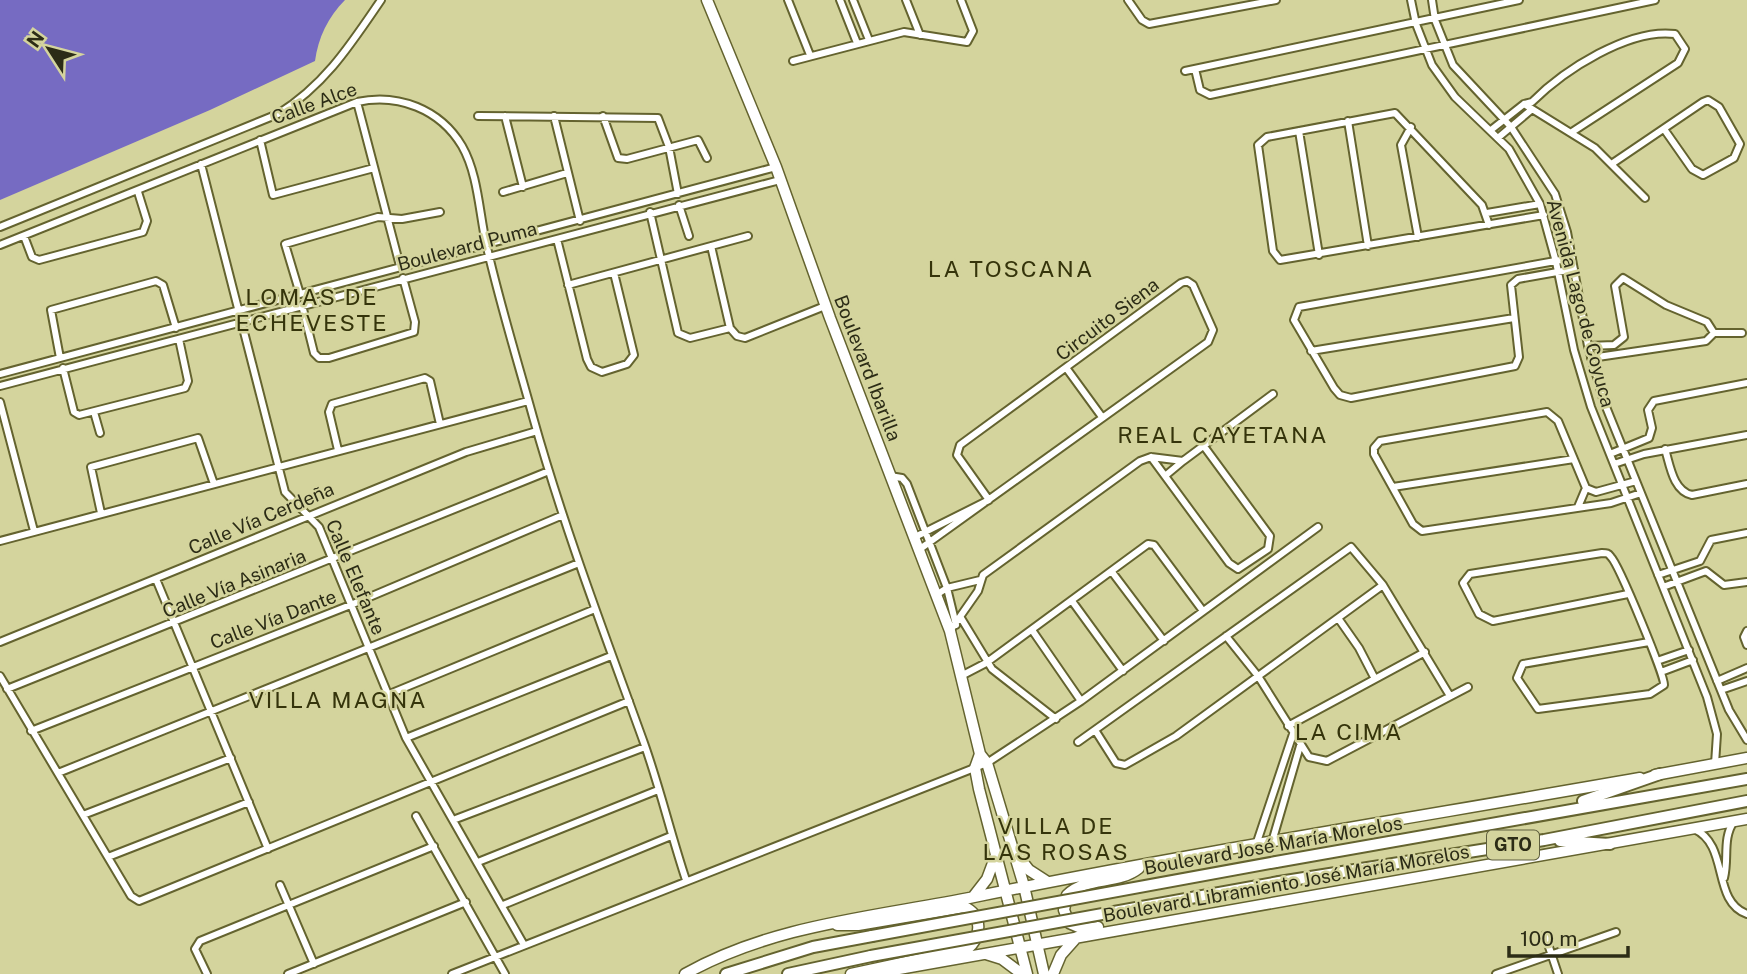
<svg xmlns="http://www.w3.org/2000/svg" width="1747" height="974" viewBox="0 0 1747 974" font-family="'Public Sans',sans-serif">
	<rect width="100%" height="100%" fill="#d4d49d"/>
	<!-- water -->
	<path fill="#766bc2" d="M0,0H345C328,17 318,38 315,61L210,110L0,200Z"/>
	<g fill="none" stroke-linecap="round" stroke-linejoin="round">
		<!-- street casing -->
		<g stroke="#64632f" stroke-width="10">
			<path id="street" d="M788,0L810,55
				M840,0L857,43
				M853,0L869,40
				M906,0L920,35
				M1128,0L1142,20L1149,24L1276,0
				M1411,0L1416,24L1432,65L1455,97L1509,149L1540,204L1556,262L1574,350L1591,407L1707,697L1717,734L1715,764
				M1432,0L1435,20L1453,65L1511,127L1555,194L1567,232L1588,346L1604,402L1729,710L1747,740
				M793,61L904,32L967,42L973,31L961,0
				M1195,69L1200,90L1210,95L1655,0
				M1185,71L1519,0
				M357,102L400,266
				M1524,104L1595,148L1645,198
				M478,116L658,118L669,147L678,194
				M505,116L523,187
				M554,116L580,221
				M603,116L618,158L627,159L698,140L707,158
				M1348,121L1368,246
				M1411,127L1401,145L1418,237
				M1491,130L1524,104L1532,102C1564,70 1629,28 1675,34L1685,49L1678,63L1572,132
				M1299,131L1319,255
				M1499,137L1531,110
				M260,140L273,195L374,168
				M1613,163L1703,102L1708,100L1719,107L1740,144L1734,158L1703,175L1692,169L1664,129
				M201,164L285,492L319,527L406,738L524,945
				M503,192L567,173
				M679,205L689,236
				M650,212L678,333L690,338L730,328
				M1487,213L1540,204
				M1489,225L1482,205L1395,113L1267,137L1258,145L1273,251L1280,260L1544,215
				M0,227L278,114C325,85 351,44 381,0
				M24,236L32,257L39,260L143,232L147,221L138,192
				M557,239L587,359L591,367L602,372L627,364L634,355L614,273
				M0,245L357,102C398,93 440,109 462,146C478,174 479,211 486,243C499,301 517,359 533,417C564,528 605,635 644,743C660,788 671,835 686,880
				M711,246L730,328L737,336L745,338L825,306
				M1572,258L1299,307L1294,320L1334,388L1340,395L1351,398L1515,366L1519,357L1511,285L1518,279L1574,269
				M568,285L748,236
				M300,294L285,244L378,217L402,219L440,212
				M302,305L314,353L319,358H329L414,332L415,322L403,278
				M1714,333H1742
				M1588,346L1614,345L1624,337L1615,286L1623,278L1666,305L1707,322L1714,333
				M1311,351L1514,318
				M60,358L51,310L156,281L163,285L176,328
				M1591,358L1706,341L1714,333
				M63,368L74,412L79,415L185,388L188,381L179,339
				M1067,369L1102,417
				M0,374L776,167
				M0,386L780,180
				M0,402L34,531
				M94,412L100,433
				M1665,449C1670,465 1673,491 1692,495L1747,484
				M338,450L329,412L332,404L425,378L430,381L440,424
				M1610,454L1649,438L1652,428L1648,410L1654,401L1747,383
				M1151,457L1229,563L1238,569L1268,549L1270,536L1203,445
				M1614,464L1644,454L1747,435
				M890,476L902,478L907,484L947,588L956,625
				M1165,476L1183,461
				M1636,481L1596,492L1586,488L1558,421L1547,412L1380,441L1374,448V454L1413,524L1422,531L1611,503L1641,493
				M1393,487L1574,459
				M1578,507L1586,488
				M101,513L91,467L198,438L214,484
				M915,537L989,500L957,455L960,445L1181,283L1187,281L1193,285L1213,330L1208,342L920,549
				M0,541L528,401
				M1112,572L1164,641
				M1658,575L1700,561L1711,540L1747,533
				M156,579L268,849
				M1663,587L1706,571L1724,585L1747,582
				M1628,594L1493,621L1479,614L1463,583L1470,574L1602,553C1607,553 1608,553 1611,557C1619,565 1665,676 1664,685L1650,694L1538,709L1517,678L1523,664L1649,642
				M936,595L947,588L980,580
				M1072,601L1123,671
				M961,618L992,669L1056,719
				M1338,618L1359,648L1375,679
				M1032,630L1081,701
				M950,631L978,591L983,575L1140,461L1151,457L1183,461L1273,394
				M1747,631L1744,637L1747,645
				M1226,636L1258,676L1309,757L1327,761L1468,687
				M0,642L466,452L537,431
				M1657,661L1689,650
				M1661,672L1693,660
				M0,676L131,896L139,901L629,701
				M961,676L986,663L1148,544L1154,545L1203,611
				M1717,681L1747,668
				M7,689L549,471
				M1721,690L1747,681
				M387,695L595,609
				M1288,726L1425,652
				M1095,730L1116,763L1125,765L1176,736L1383,585
				M31,731L353,604L563,515
				M406,738L611,656
				M1078,742L1351,547L1383,585L1450,696
				M58,773L579,563
				M83,815L231,758
				M416,816L505,974
				M453,820L645,747
				M1694,829C1730,845 1711,901 1747,914
				M1272,842L1300,746
				M1256,845L1293,734
				M108,857L249,802
				M478,862L658,790
				M1724,878C1729,858 1722,839 1734,821
				M280,885L314,964
				M503,905L671,836
				M1545,935L1558,974
				M207,974L195,949L200,941L434,846
				M288,974L466,902
				M452,974L987,763L1081,701L1318,527
				M1496,974L1616,932"/>
		</g>
		<!-- secondary casing -->
		<g stroke="#64632f" stroke-width="13">
			<path id="secondary" d="M707,0L776,167L830,318L950,631L980,754L987,763L1024,886L1044,974
				M980,754L975,768L979,789L1027,974
				M1655,775L1747,758
				M1018,856L1029,870L1046,881
				M973,897L987,879L996,855
				M837,925H858L964,907C983,914 982,938 967,949L851,974
				M1098,927L1083,929L1069,923L1064,910L1067,895C1086,876 1118,885 1139,868
				M986,954L1002,959L1022,974
				M685,974C774,924 876,917 974,897C1195,852 1418,817 1640,778
				M871,974L1747,819
				M1053,974L1061,955L1077,937"/>
		</g>
		<!-- primary casing -->
		<g stroke="#64632f" stroke-width="14">
			<path id="primary" d="M1583,801L1660,774
				M1560,841L1610,844
				M1276,862L1747,779
				M1279,882L1544,840L1747,801
				M726,974L813,947L872,936
				M788,974L871,956"/>
		</g>
		<!-- street -->
		<use href="#street" stroke="#fff" stroke-width="6"/>
		<!-- secondary -->
		<use href="#secondary" stroke="#fff" stroke-width="10"/>
		<!-- primary -->
		<use href="#primary" stroke="#fff" stroke-width="10"/>
		<!-- primary-bridge casing -->
		<g stroke="#64632f" stroke-width="14" stroke-linecap="butt">
			<path id="primary-bridge" d="M872,936L1276,862
				M871,956L1279,882"/>
		</g>
		<!-- primary-bridge -->
		<use href="#primary-bridge" stroke="#fff" stroke-width="10"/>
	</g>
	<g text-anchor="middle" stroke-width="5" stroke-linejoin="round" paint-order="stroke">
		<!-- shield labels -->
		<rect fill="#d4d49d" stroke="#5e5e3e" stroke-width="2" x="1487" y="830.5" width="52" height="29" rx="5"/>
		<g font-size="18" font-weight="bold" fill="#2c2c16">
			<text x="1513" y="851">GTO</text>
		</g>
		<!-- street labels -->
		<g font-size="19" fill="#2c2c16" stroke="#d4d49d">
			<text transform="translate(314 103) rotate(-20)" y="7">Calle Alce</text>
			<text transform="translate(467 246) rotate(-15)" y="7">Boulevard Puma</text>
			<text transform="translate(1581 303) rotate(75)" y="7">Avenida Lago de Coyuca</text>
			<text transform="translate(1107 319) rotate(-37)" y="7">Circuito Siena</text>
			<text transform="translate(868 368) rotate(69)" y="7">Boulevard Ibarilla</text>
			<text transform="translate(261 518) rotate(-23)" y="7">Calle Vía Cerdeña</text>
			<text transform="translate(356 577) rotate(67)" y="7">Calle Elefante</text>
			<text transform="translate(234 583) rotate(-22)" y="7">Calle Vía Asinaria</text>
			<text transform="translate(273 619) rotate(-21)" y="7">Calle Vía Dante</text>
			<text transform="translate(1273 845) rotate(-10)" y="7">Boulevard José María Morelos</text>
			<text transform="translate(1286 883) rotate(-10)" y="7">Boulevard Libramiento José María Morelos</text>
		</g>
		<!-- quarter labels -->
		<g font-size="23" letter-spacing="2" fill="#35340b" stroke="#d4d49d">
			<text x="1011" y="277">LA TOSCANA</text>
			<text x="312" y="305">LOMAS DE<tspan x="312" dy="26">ECHEVESTE</tspan></text>
			<text x="1223" y="443">REAL CAYETANA</text>
			<text x="338" y="708">VILLA MAGNA</text>
			<text x="1349" y="740">LA CIMA</text>
			<text x="1056" y="834">VILLA DE<tspan x="1056" dy="26">LAS ROSAS</tspan></text>
		</g>
	</g>
	<!-- north arrow -->
	<g transform="translate(49 49) rotate(306)" stroke="#d4d49d" stroke-width="5" paint-order="stroke">
	<path d="M0-5L12 26L0 18L-12 26Z" fill="#2c2c16"/>
	<text y="-10" font-size="19" font-weight="bold" text-anchor="middle" fill="#2c2c16">N</text>
	</g>
	<!-- scale -->
	<path d="M1509 946v10h119v-10" fill="none" stroke="#2c2c16" stroke-width="3.5"/>
	<text x="1520" y="946" font-size="21" fill="#2c2c16" stroke="#d4d49d" stroke-width="5" paint-order="stroke">100 m</text>
</svg>
